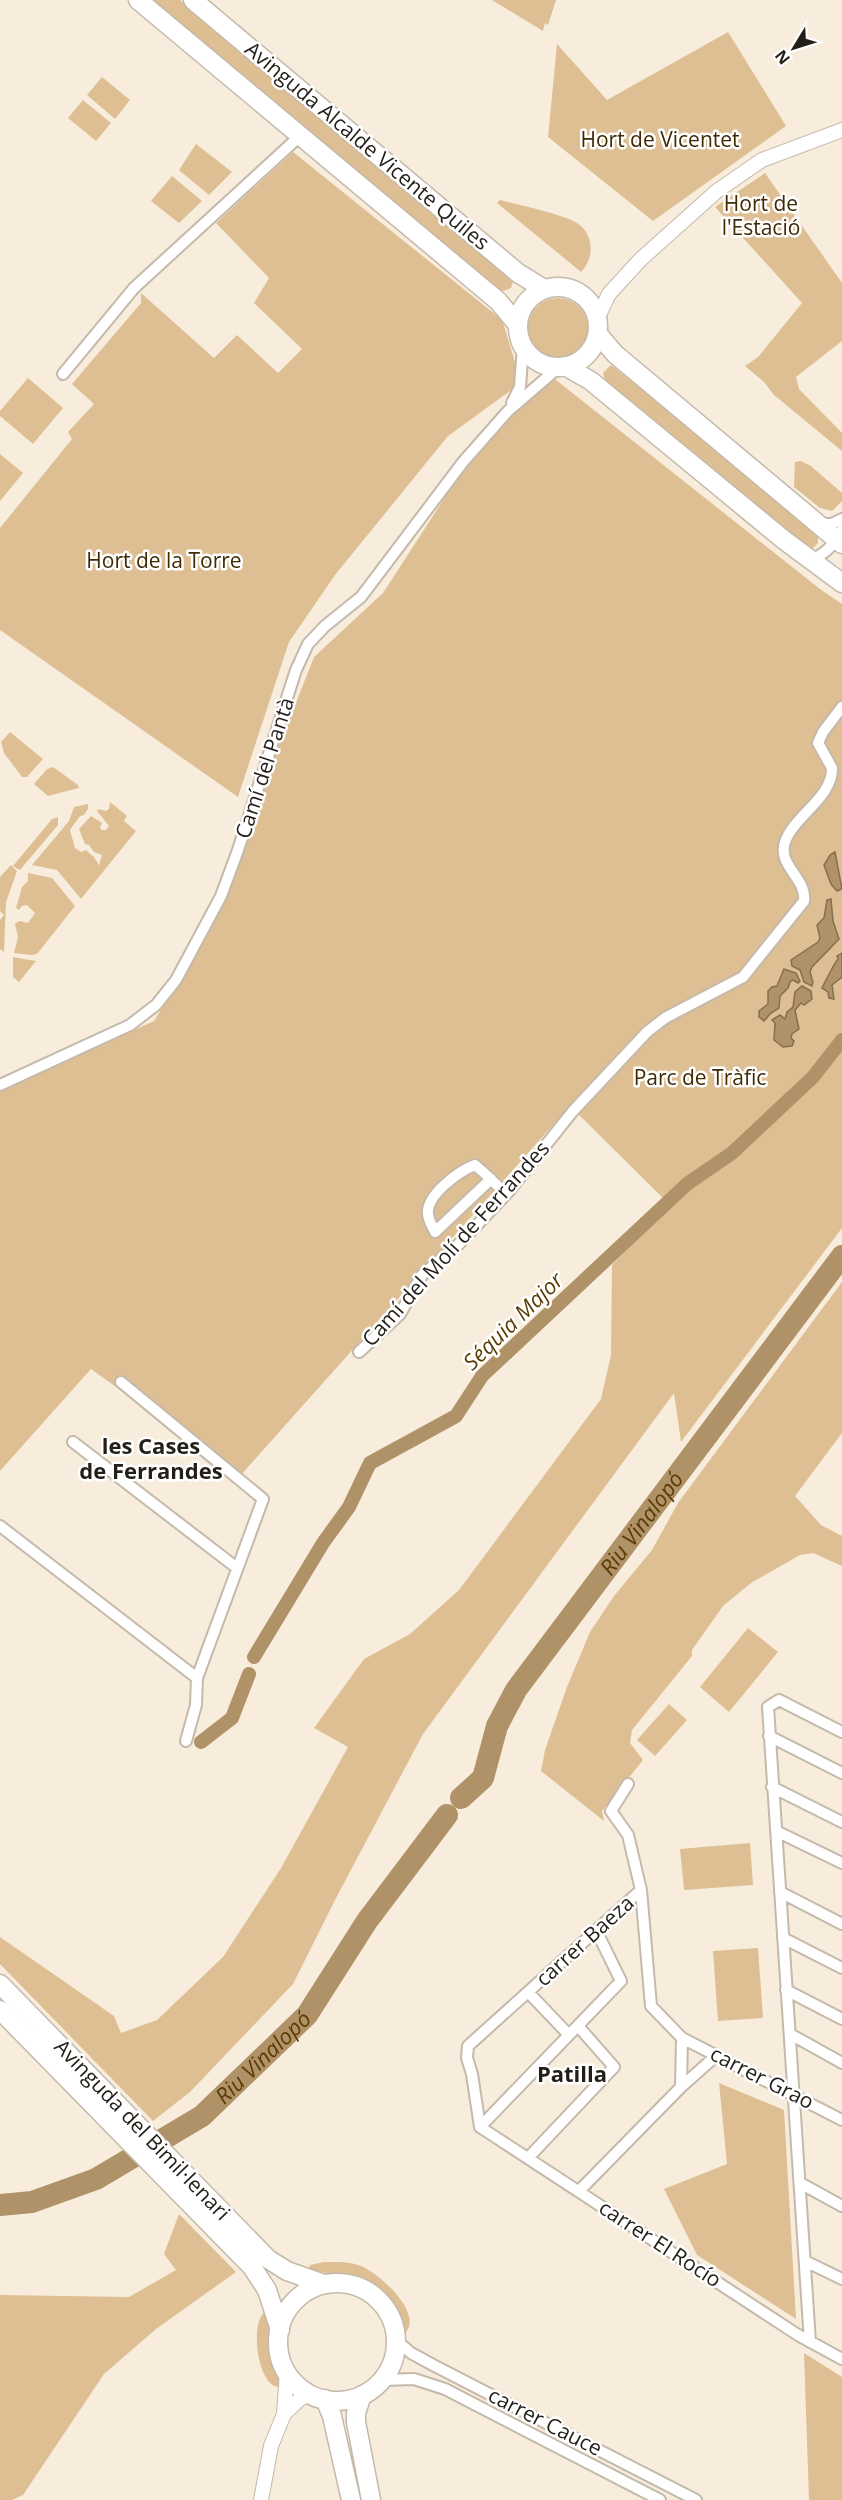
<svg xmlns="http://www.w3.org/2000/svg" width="842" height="2500" viewBox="0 0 842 2500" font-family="'Open Sans',sans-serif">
	<rect width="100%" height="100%" fill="#f8eddd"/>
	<!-- green -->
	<path fill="#debf93" d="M150,0H180L507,274L513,282L511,288L503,291L495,288Z
		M492,0H556L548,25L545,23L543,31Z
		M728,32L786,126L653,221L548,137L557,44L607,100Z
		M102,77L130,100L115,119L87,95Z
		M83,100L111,123L96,141L68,118Z
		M196,144L232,172L209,195L179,170Z
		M293,152L496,315L501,316L517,369L514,388L448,436L335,575L289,642L238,797L0,630V528L72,439L68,432L94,404L72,384L141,303V293L214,358L237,335L278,373L302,349L254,303L269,278L216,223Z
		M765,173L842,283V341L796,377L799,389L842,433V451L774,395L764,382L745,366L758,357L802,303L715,207Z
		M172,176L202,201L179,223L151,201Z
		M500,200C518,205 562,214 577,223C594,234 595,258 581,272L497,203Z
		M528 328a30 30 0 1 1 60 0a30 30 0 1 1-60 0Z
		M611,365L676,416L818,537V543L813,548H806L605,380L603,373Z
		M551,376L820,589L842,604V1228L681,1442L674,1393L423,1734L335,1900L293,1984L190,2092L153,2121L0,1964V1937L114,2016L121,2033L157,2020L223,1957L281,1868L348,1747L314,1728L364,1659L410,1634L459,1590L601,1399L611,1355L612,1265L670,1205L570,1106L240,1476L91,1369L0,1471V1091L154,1021L199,948L314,657L383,593L453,485L500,427Z
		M28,378L63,408L33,444L0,416V411Z
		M0,454L23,473L0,501Z
		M801,461L811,466L842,493V501L832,511L820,508L794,487L795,462Z
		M10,732L43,759L27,777H22L4,753L1,742Z
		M53,767L78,785L79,788L48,796L34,784L47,769Z
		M110,802L127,816L124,821L136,831L81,899L57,870L32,865L69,821L74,807L88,804V809L84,815L80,816L70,830L75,848L81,852L86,850L94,857L99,865L102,855L94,852L89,845L85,844L79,829L91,816L102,823L100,828L102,830H106L109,826L97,811L98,809L106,811L109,809Z
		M58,817V825L20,870L13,866L52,819Z
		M11,865L17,871L6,902L4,952L0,949V920L4,915L0,911V877Z
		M28,873L52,878L75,906L37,954L31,955L14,953L18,937L15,924L19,921L28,923L35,913L27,905L22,906L19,910L16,908L22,887L28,881Z
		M13,957L36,961L19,982L13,977Z
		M842,1282V1433L795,1496L821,1525L842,1536V1566L813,1553L800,1555L751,1583L723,1606L692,1650V1656L632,1730L630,1743L643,1760L602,1811L604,1821L541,1771L545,1750L567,1687L590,1632L614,1596L652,1550L678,1503Z
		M748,1628L778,1652L729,1712L700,1687Z
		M669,1704L687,1720L655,1756L637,1740Z
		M750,1843L753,1885L684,1890L680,1849Z
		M758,1948L763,2018L718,2021L713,1951Z
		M719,2083L784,2110L796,2319L697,2255L664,2189L727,2164Z
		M179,2214L236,2272L156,2329L104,2374L23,2495L12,2500H0V2295L129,2297L176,2270L164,2254Z
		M324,2262C337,2262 349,2261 361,2266C379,2273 426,2315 404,2334C386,2275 360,2282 309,2269L310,2265Z
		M265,2312C271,2326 268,2341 271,2355C273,2365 282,2379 278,2387C258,2386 249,2323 265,2312Z
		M804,2353L842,2377V2500H809Z"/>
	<!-- water -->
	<path fill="#b09268" stroke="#856f50" stroke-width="1.5" d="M835,852L842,889L837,891L831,884L824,865L830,855Z
		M831,899L833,921L839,939L812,967L810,972L813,982L812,986L804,982L800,970L792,966L791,960L818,942L820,938L817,925L824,918L827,900Z
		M842,953V977L832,985L834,999L829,998L828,992L822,988C824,984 835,962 838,959L837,956Z
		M784,969L796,973L800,981L798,983L793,980L790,982L788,988L780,996L779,1008L771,1013L764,1021L759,1017V1011L768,1004V991L772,987L777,986Z
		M802,986L811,991L812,999L804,1005L801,1003L795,1010L799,1029L792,1034L791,1038L794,1041L792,1046L783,1047L774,1040L775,1023L772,1020L780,1015L785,1019L787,1012L793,1007L795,992Z"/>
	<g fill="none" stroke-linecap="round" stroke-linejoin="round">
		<!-- canal -->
		<path stroke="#b09268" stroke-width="14" d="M254,1657L323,1543L349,1507L370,1463L456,1416L482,1376L687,1184L732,1153L813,1077L842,1040
			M201,1742L232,1718L249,1674"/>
		<!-- river -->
		<g stroke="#b09268" stroke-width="22">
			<path id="s1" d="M461,1798L483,1778L497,1726L516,1690L842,1256"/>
			<path id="s2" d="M0,2205L32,2202L96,2179L202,2116L307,2015L367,1921L447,1815"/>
		</g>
		<!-- minor casing -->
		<g stroke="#c4b9aa" stroke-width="14">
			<path id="minor" d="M63,374L134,288L301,135
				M512,403L520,387L523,346
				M820,524H832L842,519
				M809,560C824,556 835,543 842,530
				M0,1085L130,1025L156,1005L176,980L221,896L238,850L296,670L308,644L325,626L361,597L463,462L508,411L559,367
				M491,1179L435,1232C433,1227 428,1220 428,1214C426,1195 459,1171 475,1165C486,1174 496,1184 506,1194
				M359,1352L400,1314L422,1275L458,1245L510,1190L573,1111L647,1032L665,1018L743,977L804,901C807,878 777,866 785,842C794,816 833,797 832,768L818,743L823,732L842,707
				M121,1382L263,1499L197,1678L196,1705L186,1741
				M73,1442L237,1568
				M0,1526L197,1678
				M769,1736L842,1773
				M772,1787L842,1822
				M776,1831L842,1863
				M641,1890L651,2006L682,2038L681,2087
				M780,1892L842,1924
				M783,1938L842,1968
				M786,1990L842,2019
				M528,1992L569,2035
				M790,2034L842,2063
				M682,2038L842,2120
				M480,2127L472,2074L467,2058L468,2046L641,1890L628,1835L611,1811L628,1784
				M480,2127L798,2335L842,2359
				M480,2127L621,1981L596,1930
				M528,2158L614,2067L578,2026
				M800,2183L842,2206
				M579,2191L681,2087L717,2055
				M805,2261L842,2279
				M396,2340L411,2353L433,2365L696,2500
				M810,2342L768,1707L779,1700L842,1732
				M382,2380L414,2379L445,2389L660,2500"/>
		</g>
		<!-- tertiary casing -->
		<g stroke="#c4b9aa" stroke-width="16">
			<path id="tertiary" d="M598,317L609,294L640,260L717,191L762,160L842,130
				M284,2414L301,2398L310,2394
				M261,2500L271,2446L284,2414L287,2372"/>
		</g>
		<!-- primary casing -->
		<g stroke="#c4b9aa" stroke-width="21">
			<path id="primary" d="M0,1984L268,2259L287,2271L324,2284
				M0,2010L252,2267L267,2290L280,2330
				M278 2342a59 59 0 1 1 118 0a59 59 0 1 1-118 0Z
				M362,2395L356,2413V2422L371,2500
				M325,2399L332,2416L351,2500"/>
		</g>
		<!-- trunk casing -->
		<g stroke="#c4b9aa" stroke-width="21">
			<path id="trunk" d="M138,0L498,301L518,325
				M193,0L518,273L544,289
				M518 327a40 40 0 1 1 80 0a40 40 0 1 1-80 0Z
				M598,334L615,354L842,544
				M565,366L591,381L784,540L842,583"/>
		</g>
		<!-- minor -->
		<use href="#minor" stroke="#fff" stroke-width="10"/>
		<!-- tertiary -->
		<use href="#tertiary" stroke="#fff" stroke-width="14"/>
		<!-- primary -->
		<use href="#primary" stroke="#fff" stroke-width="18"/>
		<!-- trunk -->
		<use href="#trunk" stroke="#fff" stroke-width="18"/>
	</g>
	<g text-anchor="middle" stroke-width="5" stroke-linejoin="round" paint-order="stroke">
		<!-- park labels -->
		<g font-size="21" fill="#3f2a04" stroke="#fff">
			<text x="660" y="147">Hort de Vicentet</text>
			<text x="761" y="211">Hort de<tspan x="761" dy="24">l'Estació</tspan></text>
			<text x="164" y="568">Hort de la Torre</text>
			<text x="700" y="1085">Parc de Tràfic</text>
		</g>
		<!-- street labels -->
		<g font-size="21" fill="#221e18" stroke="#fff">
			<text transform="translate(367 146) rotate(40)" y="7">Avinguda Alcalde Vicente Quiles</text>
			<text transform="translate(265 768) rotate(-72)" y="7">Camí del Pantà</text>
			<text transform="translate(456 1244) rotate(-48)" y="7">Camí del Molí de Ferrandes</text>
			<text transform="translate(585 1941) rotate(-42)" y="7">carrer Baeza</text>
			<text transform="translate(762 2078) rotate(27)" y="7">carrer Grao</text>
			<text transform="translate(142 2130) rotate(46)" y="7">Avinguda del Bimil·lenari</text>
			<text transform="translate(660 2244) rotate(33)" y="7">carrer El Rocío</text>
			<text transform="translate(545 2422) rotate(27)" y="7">carrer Cauce</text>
		</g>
		<!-- water labels -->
		<g font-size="22" font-style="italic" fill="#5b3d04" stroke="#fff">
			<text transform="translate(513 1321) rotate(-44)" y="8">Séquia Major</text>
			<text dy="8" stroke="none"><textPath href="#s1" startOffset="333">Riu Vinalopó</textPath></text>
			<text dy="8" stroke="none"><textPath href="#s2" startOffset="308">Riu Vinalopó</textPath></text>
		</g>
		<!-- neighbourhood labels -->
		<g font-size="22" font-weight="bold" fill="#221e18" stroke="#fff">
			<text x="151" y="1454">les Cases<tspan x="151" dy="25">de Ferrandes</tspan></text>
			<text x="572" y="2082">Patilla</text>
		</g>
	</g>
	<!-- north arrow -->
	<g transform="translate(794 48) rotate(232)" stroke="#ffffff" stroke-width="4.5" paint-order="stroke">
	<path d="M0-4.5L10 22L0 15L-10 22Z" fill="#221e18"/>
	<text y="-9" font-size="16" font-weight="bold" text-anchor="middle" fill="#221e18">N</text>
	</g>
</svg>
